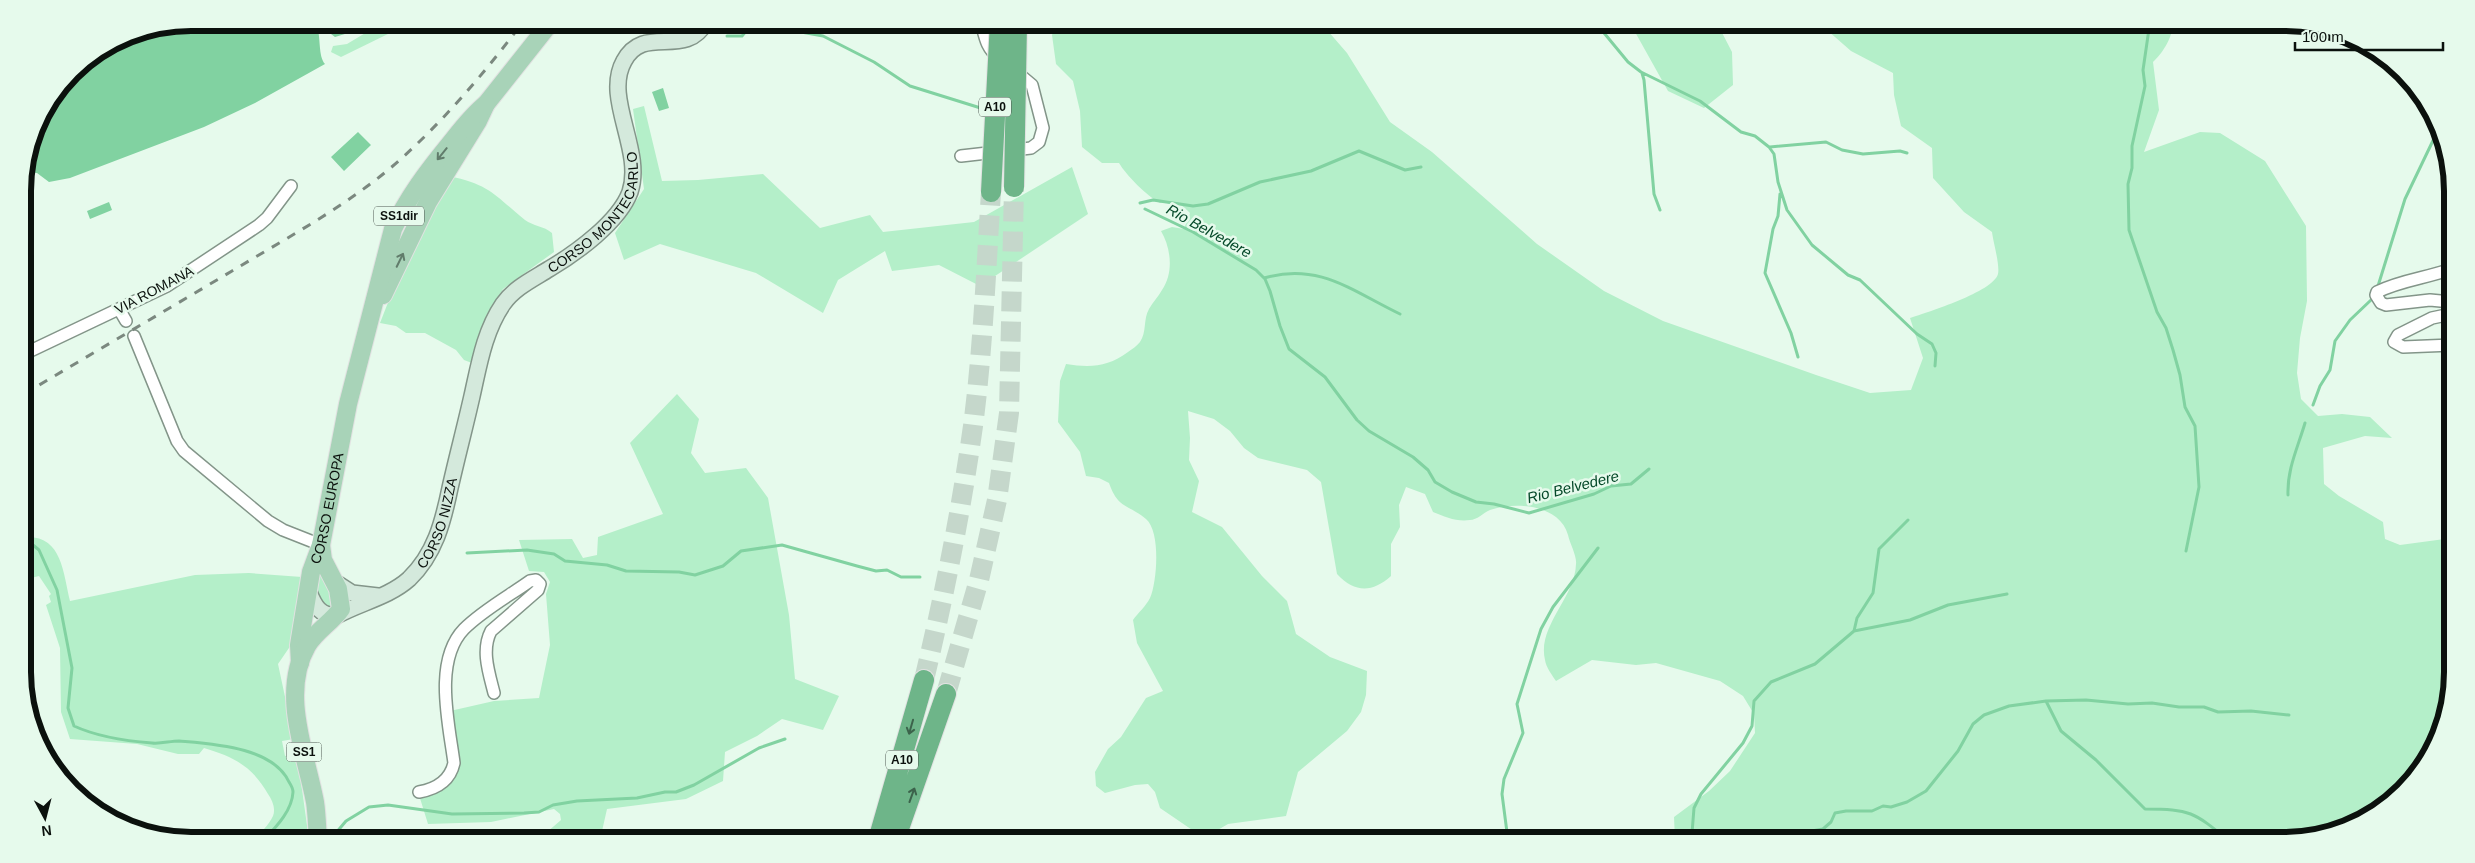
<svg xmlns="http://www.w3.org/2000/svg" width="2475" height="863" viewBox="0 0 2475 863" font-family="Helvetica,sans-serif">
	<rect width="100%" height="100%" fill="#e6faec"/>
	<!-- green -->
	<path fill="#b4efc9" d="M382,23H390V33L341,57L331,52L333,46L347,44Z
		M1057,23H1321L1347,53L1390,122L1432,152L1537,244L1604,291L1663,321L1816,375L1870,393L1911,390L1923,358L1910,318C1928,312 1993,292 1998,274C2000,265 1993,241 1992,232L1964,212L1933,178L1932,148L1901,126L1894,95L1893,73L1851,51L1819,23H2172C2174,36 2162,54 2153,62L2159,110L2144,152L2200,132L2220,133L2265,161L2306,226L2307,301L2300,338L2297,373L2301,399L2318,416L2342,414L2370,417L2392,438L2365,436L2323,448L2324,484L2339,496L2383,522L2385,539L2400,545L2452,538V672L2444,726L2424,766L2386,806L2338,831L2294,840H1675L1674,817L1709,791L1730,771L1755,733L1754,714L1743,696L1720,681L1656,663L1636,665L1592,660L1556,681C1552,675 1546,667 1545,660C1537,626 1575,598 1576,564C1577,556 1570,544 1568,535C1560,505 1516,501 1490,510C1483,513 1477,520 1470,520C1457,522 1445,517 1433,512L1425,494L1406,487L1399,505L1400,527L1391,544V576C1372,593 1355,593 1337,574L1321,482L1307,470L1258,458L1244,448L1230,431L1214,419L1188,411L1190,438L1189,460L1199,481L1192,512L1222,527L1262,576L1287,601L1296,634L1330,657L1367,671L1366,695L1361,712L1347,731L1298,772L1286,816L1228,824L1204,838L1160,808L1155,792L1148,784L1135,785L1105,793L1096,786L1095,772L1108,749L1121,737L1146,698L1163,691L1137,643L1133,620C1138,613 1146,606 1150,598C1157,582 1161,532 1146,519C1128,504 1118,509 1109,483L1099,478L1086,476L1080,452L1058,422L1060,381L1066,364C1090,368 1108,367 1128,352C1132,349 1137,346 1140,342C1147,332 1143,319 1149,309C1153,302 1158,297 1162,290C1174,273 1171,248 1161,231L1172,227L1184,229L1190,213C1181,203 1173,200 1160,203C1147,196 1126,175 1119,163H1102L1082,147L1080,111L1073,81L1056,64L1052,35Z
		M1630,23H1717L1732,52L1733,85L1704,108L1668,91Z
		M644,106L662,181L698,180L763,174L820,228L870,215L883,232L974,222L1072,167L1088,214L980,286L939,265L892,271L885,251L838,280L823,313L756,273L660,244L624,260L615,233L644,189L633,109Z
		M449,176C491,185 494,195 525,220C533,226 544,226 552,233L554,252L503,289L489,312L472,363L464,360L456,350L425,333H406L396,326L380,323L389,300Z
		M677,394L699,419L691,453L705,473L746,468L768,498L789,615L795,679L839,696L823,730L782,719L757,736L725,752L723,781L686,799L607,809L600,840H546V833L561,820L560,814L554,809L491,822L428,824L419,795L446,779L453,757L450,711L494,701L539,698L550,645L546,594L550,582L544,572L529,571L519,540L572,539L583,558L597,555L598,537L663,514L630,443Z
		M25,537C62,535 63,572 70,601L195,575L249,573L302,577L291,645L278,664L294,739L282,741L285,756L293,754L298,760L309,840H254C260,833 269,825 273,816C276,808 272,800 268,794C252,766 234,757 204,748L199,754H178L137,744L70,739L61,712L60,648L46,605L51,602L49,596L51,594L39,576L31,578L25,568Z
		M318,569L336,604L327,611L315,591Z"/>
	<!-- water -->
	<path fill="#81d2a1" d="M191,23H319L317,26C321,38 318,56 325,64L255,103L204,127L70,178L49,182L37,173L25,172L40,116L80,65L127,35Z
		M326,23L366,22V23L358,30L335,37L331,34V28Z
		M663,88L669,108L659,111L652,92Z
		M358,132L371,145L344,171L331,157Z
		M109,202L112,210L90,219L87,211Z"/>
	<g fill="none" stroke-linecap="round" stroke-linejoin="round">
		<!-- stream -->
		<path stroke="#81d2a1" stroke-width="3" d="M1595,22L1628,62L1641,72L1700,101L1741,132L1755,136L1769,147L1774,154L1778,182L1787,210L1812,245L1848,275L1860,280L1917,334L1932,344L1936,353L1935,366
			M2150,22L2143,70L2145,86L2132,146V168L2128,184L2129,230L2157,312L2166,328L2173,350L2180,375L2185,407L2195,426L2199,487L2186,551
			M727,36H742L751,25L779,24L801,32L823,36L874,62L910,86L987,110
			M1642,73L1644,80L1654,194L1660,210
			M1770,147L1826,142L1842,150L1863,154L1900,151L1907,153
			M1780,194L1778,216L1773,229L1765,273L1791,333L1798,357
			M1140,203L1153,200L1193,206L1208,204L1260,182L1311,171L1359,151L1405,170L1421,167
			M1145,209L1193,232L1256,270L1265,279L1270,291L1280,326L1289,349L1325,377L1357,420L1369,431L1413,457L1428,470L1435,482L1452,492L1476,502L1494,504L1529,513L1594,494L1611,486L1631,484L1649,469
			M1264,278C1319,262 1352,291 1400,314
			M2378,286L2405,199L2439,128
			M2313,405L2320,386L2330,370L2335,341L2350,320L2371,300
			M2288,495C2287,469 2298,447 2305,423
			M25,544L33,545L39,550L57,590L72,668L68,708L74,726C98,737 126,741 152,743C161,744 170,741 179,741C213,744 273,747 289,782C291,785 293,789 293,792C292,811 276,827 264,840
			M467,553L527,550L554,554L565,561L607,565L626,571L679,572L695,575L723,566L741,551L782,545L857,566L876,571L887,570L901,577H920
			M1854,631L1857,618L1873,593L1879,549L1908,520
			M2046,701L2061,731L2096,760L2145,809C2190,809 2194,812 2228,840
			M1692,833L1705,832L1727,836L1794,834L1823,829L1831,822L1835,813L1846,811H1872L1883,806L1891,807L1907,802L1926,791L1958,751L1973,724L1984,715L2009,706L2046,701L2086,700L2128,704L2152,703L2179,707H2204L2218,712L2251,711L2289,715
			M330,840L346,821L369,807L388,805L452,814L524,813L539,812L553,805L577,801L637,798L665,792H676L694,785L759,748L785,739
			M1508,840L1502,794L1504,779L1523,733L1517,704L1541,629L1553,607L1598,548
			M1685,840L1692,833L1694,808L1701,794L1743,743L1752,726L1754,701L1771,682L1815,664L1854,631L1910,620L1948,605L2007,594"/>
		<!-- motorway-tunnel -->
		<path stroke="#c5d7cb" stroke-width="20" stroke-dasharray="20 10" stroke-linecap="butt" d="M924,680C944,596 961,512 973,426C983,349 986,270 991,192
			M946,694L979,580L997,500L1009,413L1014,187"/>
		<!-- minor casing -->
		<g stroke="#839589" stroke-width="14">
			<path id="minor" d="M981,22C985,37 986,48 999,58
				M961,156L1031,148L1039,142L1043,128L1032,85L1013,69
				M2451,269C2427,278 2401,280 2377,292L2376,295L2381,303L2386,305L2430,300L2451,302
				M119,309L126,321
				M2451,314L2432,318L2398,335L2394,342L2403,347L2452,345
				M134,336L177,441L184,451L268,521L283,530L321,545
				M24,354L167,286L259,225L267,218L291,186
				M419,792C436,789 450,781 454,763C449,724 433,661 464,629C483,610 509,596 530,581L536,580L540,584L538,590L491,631C481,650 489,673 494,693"/>
		</g>
		<!-- secondary casing -->
		<g stroke="#839589" stroke-width="18">
			<g id="secondary">
				<path d="M335,582L352,593L378,596"/>
				<path id="s1" d="M309,592C315,607 320,615 336,616C359,603 389,597 409,579C435,554 443,522 450,488C457,457 465,427 472,396C479,365 484,332 503,304C514,288 533,279 549,269C576,253 619,222 630,192C644,150 603,98 624,61C644,23 685,60 706,22"/>
			</g>
		</g>
		<!-- primary casing -->
		<g stroke="#e2e2e2" stroke-width="20">
			<g id="primary">
				<path d="M383,295L428,202L478,121L486,104L551,22"/>
				<path id="s2" d="M300,663L299,645L311,572L321,545L348,404L393,229C408,197 427,172 449,145C461,130 471,116 486,104"/>
				<path d="M318,840C317,828 317,815 315,802C306,754 280,693 307,646C316,631 331,623 341,609L338,589L323,560L321,545"/>
			</g>
		</g>
		<!-- motorway casing -->
		<g stroke="#e2e2e2" stroke-width="22">
			<path id="motorway" d="M878,840L924,680
				M895,840L946,694"/>
		</g>
		<!-- minor -->
		<use href="#minor" stroke="#fff" stroke-width="11"/>
		<!-- secondary -->
		<use href="#secondary" stroke="#d4e9dc" stroke-width="15"/>
		<!-- primary -->
		<use href="#primary" stroke="#a8d3b8" stroke-width="18"/>
		<!-- motorway -->
		<use href="#motorway" stroke="#6eb589" stroke-width="20"/>
		<!-- rail -->
		<path stroke="#7b887f" stroke-width="3" stroke-dasharray="9 9" stroke-linecap="butt" d="M24,394C93,353 163,312 232,271C290,236 352,203 402,158C447,117 486,71 523,22"/>
		<!-- motorway-bridge casing -->
		<g stroke="#e2e2e2" stroke-width="22" stroke-linecap="butt">
			<path id="motorway-bridge" d="M1014,187L1017,24
				M991,192L1000,22"/>
		</g>
		<!-- motorway-bridge -->
		<use href="#motorway-bridge" stroke="#6eb589" stroke-width="20"/>
	</g>
	<!-- one-way arrows -->
	<defs><path id="oneway-shaft" d="M-6 0H5M1.5-3L5.5 0L1.5 3" fill="none" stroke-width="1.6" stroke-linecap="round" stroke-linejoin="round" transform="scale(1.25)"/></defs>
	<g stroke="#617c6b">
		<use href="#oneway-shaft" transform="translate(442 154) rotate(129)"/>
		<use href="#oneway-shaft" transform="translate(400 260) rotate(-64)"/>
	</g>
	<g stroke="#3c634b">
		<use href="#oneway-shaft" transform="translate(911 727) rotate(106)"/>
		<use href="#oneway-shaft" transform="translate(912 795) rotate(-70)"/>
	</g>
	<g text-anchor="middle" stroke-width="5" stroke-linejoin="round" paint-order="stroke">
		<!-- shield labels -->
		<g fill="#e6faec" stroke="#4d5750" stroke-width="1">
			<rect x="979" y="97.5" width="32" height="19" rx="4"/>
			<rect x="374" y="206.5" width="50" height="19" rx="4"/>
			<rect x="286.5" y="742.5" width="35" height="19" rx="4"/>
			<rect x="886" y="750.5" width="32" height="19" rx="4"/>
		</g>
		<g font-size="12" font-weight="bold" fill="#0b110d">
			<text x="995" y="111">A10</text>
			<text x="399" y="220">SS1dir</text>
			<text x="304" y="756">SS1</text>
			<text x="902" y="764">A10</text>
		</g>
		<!-- street labels -->
		<g font-size="14" fill="#0b110d" stroke="#e6faec">
			<text dy="5" stroke="none"><textPath href="#s1" startOffset="550">CORSO MONTECARLO</textPath></text>
			<text transform="translate(154 290) rotate(-28)" y="5">VIA ROMANA</text>
			<text dy="5" stroke="none"><textPath href="#s2" startOffset="158">CORSO EUROPA</textPath></text>
			<text dy="5" stroke="none"><textPath href="#s1" startOffset="185">CORSO NIZZA</textPath></text>
		</g>
		<!-- water labels -->
		<g font-size="15" font-style="italic" fill="#044828" stroke="#e6faec">
			<text transform="translate(1209 231) rotate(29)" y="5">Rio Belvedere</text>
			<text transform="translate(1573 487) rotate(-14)" y="5">Rio Belvedere</text>
		</g>
	</g>
	<!-- crop -->
	<path d="M0 0H2475V863H0ZM191 31H2284A160 160 0 0 1 2444 191V672A160 160 0 0 1 2284 832H191A160 160 0 0 1 31 672V191A160 160 0 0 1 191 31Z" fill="#e6faec" fill-rule="evenodd"/>
	<path fill="none" stroke="#0b110d" stroke-width="6" d="M191 31H2284A160 160 0 0 1 2444 191V672A160 160 0 0 1 2284 832H191A160 160 0 0 1 31 672V191A160 160 0 0 1 191 31Z"/>
	<!-- north arrow -->
	<g transform="translate(45 818) rotate(173)" stroke="#e6faec" stroke-width="4" paint-order="stroke">
	<path d="M0-4L9 19L0 12L-9 19Z" fill="#0b110d"/>
	<text y="-8" font-size="14" font-weight="bold" text-anchor="middle" fill="#0b110d">N</text>
	</g>
	<!-- scale -->
	<path d="M2295 42v8h148v-8" fill="none" stroke="#0b110d" stroke-width="2.5"/>
	<text x="2302" y="42" font-size="15" fill="#0b110d" stroke="#e6faec" stroke-width="4" paint-order="stroke">100 m</text>
</svg>
